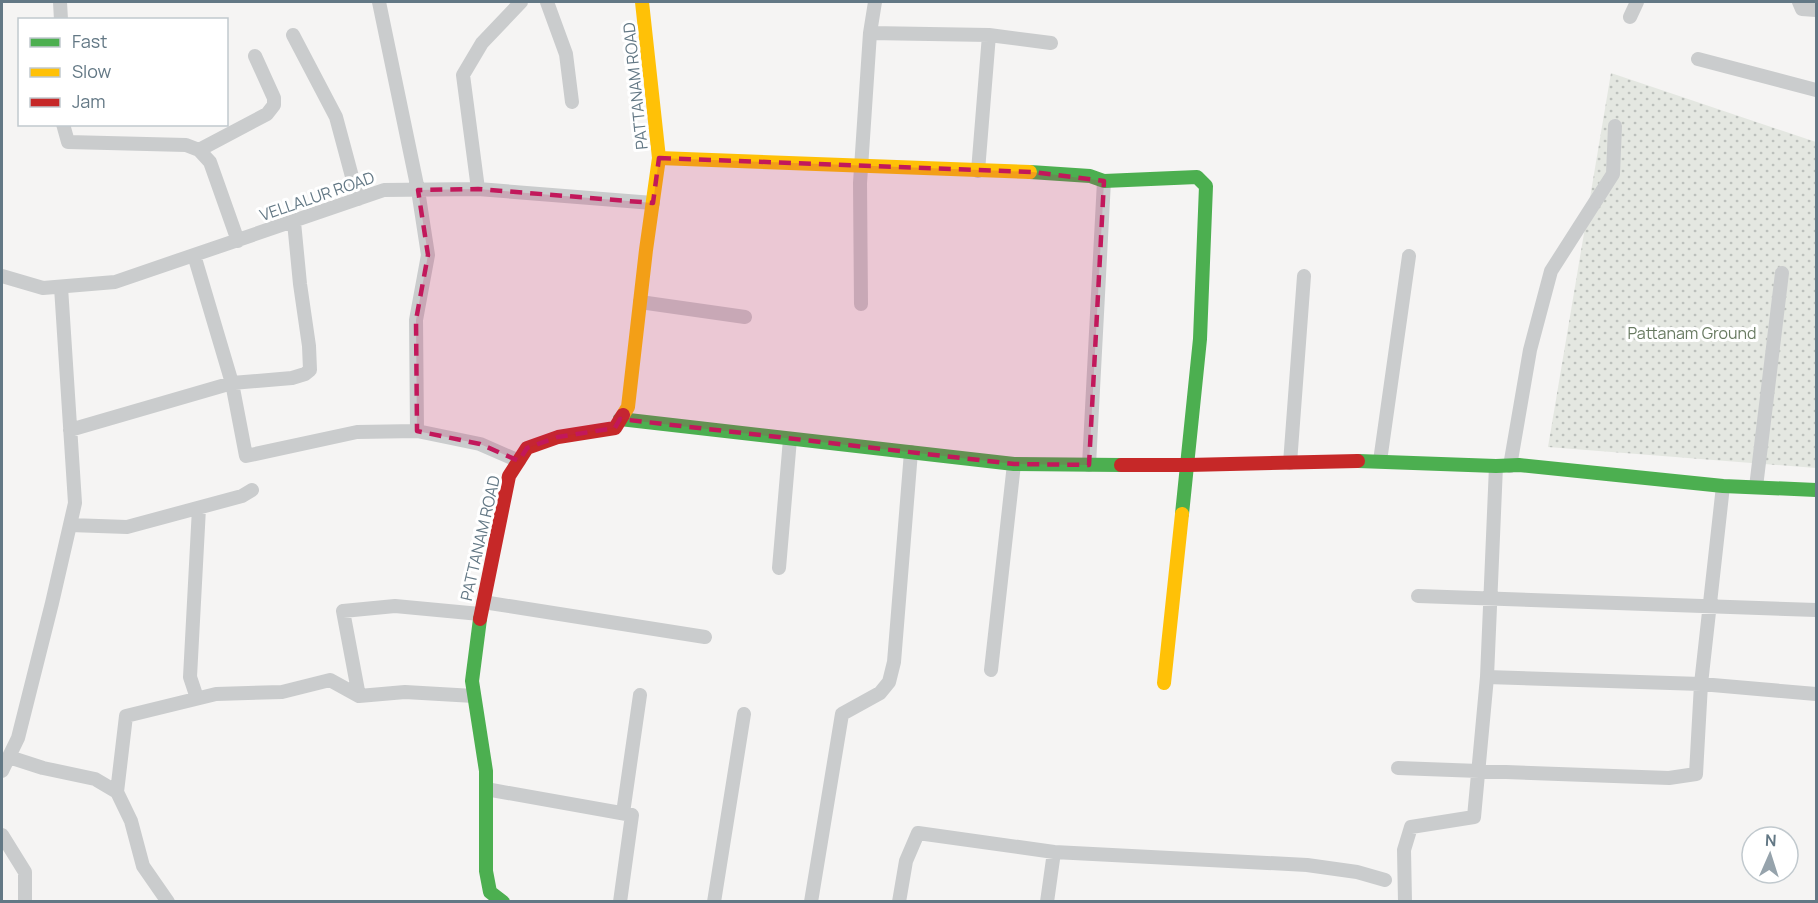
<svg xmlns="http://www.w3.org/2000/svg" width="1818" height="903" viewBox="0 0 1818 903" font-family="Manrope,sans-serif">
	<defs>
		<pattern id="grass-dots" width="8" height="8" patternUnits="userSpaceOnUse" patternTransform="scale(1.5)"><rect width="8" height="8" fill="#e4e7e1"/><path d="M2 2h.1M6 6h.1" fill="none" stroke="#bcc0bc" stroke-width="1.8" stroke-linecap="round"/></pattern>
	</defs>
	<rect width="100%" height="100%" fill="#f5f4f3"/>
	<!-- grass -->
	<path fill="url(#grass-dots)" d="M1611,73L1816,142V468L1548,447Z"/>
	<g fill="none" stroke-linecap="round" stroke-linejoin="round">
		<!-- street -->
		<path stroke="#cacccd" stroke-width="14" d="M60,2L61,20
			M379,2L418,190L428,255L416,320L417,431
			M547,2L566,54L572,102
			M1799,2L1802,9L1816,10
			M1630,17L1637,2
			M870,33L989,35L1051,43
			M293,35L336,117L358,199
			M1698,59L1816,90
			M63,124L68,142L186,145L199,150L210,162L238,241
			M199,150L267,114L274,105V98L255,56
			M978,171L989,35
			M478,189L463,75L482,43L521,2
			M194,255L232,383L246,456L357,432L417,431L480,444L519,461
			M2,276L43,288L115,282L384,190L478,189L653,203
			M640,302L745,317
			M861,304L860,183L870,33L875,2
			M70,430L232,383L292,378L305,374L310,370L309,346L300,284L294,222
			M1380,461L1409,256
			M1290,463L1304,276
			M1089,465L1104,181
			M1510,466L1530,350L1551,271L1613,174L1615,126
			M1756,487L1782,273
			M70,525L127,527L242,496L252,490
			M779,568L790,439
			M1418,596L1816,610
			M483,602L705,637
			M991,670L1014,464
			M1487,677L1701,684L1816,694
			M359,696L343,611L395,606L480,614
			M197,698L190,677L199,508
			M9,757L43,768L95,779L117,792L131,821L143,866L168,902
			M1398,768L1669,778L1696,774L1701,684L1723,486
			M2,771L18,738L52,603L75,503L61,287
			M486,789L632,815L620,902
			M117,792L126,716L216,694L282,692L330,680L359,696L405,692L474,696
			M623,813L640,695
			M2,835L25,872V902
			M714,902L744,714
			M811,902L842,714L880,693L889,682L894,662L911,452
			M899,902L906,861L918,833L1054,852L1307,865L1357,872L1385,880
			M1047,902L1054,852
			M1405,902L1404,850L1411,827L1474,817L1487,677L1496,466"/>
		<!-- fast -->
		<path stroke="#4caf50" stroke-width="14" d="M1030,172L1090,176L1104,181L1197,177L1206,186L1200,339L1182,514
			M620,419L1014,464L1121,465
			M1358,461L1496,466L1519,465L1723,486L1816,490
			M480,619L472,681L486,771V871L490,892L503,902"/>
		<!-- slow -->
		<path stroke="#ffc107" stroke-width="14" d="M659,158L1030,172
			M623,415L628,407L646,250L659,158L642,2
			M1164,683L1182,514"/>
		<!-- jam -->
		<path stroke="#c62828" stroke-width="14" d="M1121,465H1188L1358,461
			M480,619L509,476L527,448L558,437L615,428L623,415"/>
	</g>
	<!-- marked area -->
	<path fill="#c2185b" fill-opacity="0.2" stroke="#c2185b" stroke-width="4.5" stroke-dasharray="12 8" stroke-linejoin="round" d="M659,158L1033,172L1104,181L1089,465L1014,464L620,419L615,428L558,437L527,448L519,461L480,444L417,431L416,320L428,255L418,190L478,189L653,203Z"/>
	<g text-anchor="middle" stroke-width="6" stroke-linejoin="round" paint-order="stroke">
		<!-- street labels -->
		<g font-size="16" fill="#637885" stroke="#fff">
			<text transform="translate(635 86) rotate(-96)" y="6">PATTANAM ROAD</text>
			<text transform="translate(317 196) rotate(-19)" y="6">VELLALUR ROAD</text>
			<text transform="translate(480 538) rotate(-77)" y="6">PATTANAM ROAD</text>
		</g>
		<!-- park labels -->
		<g font-size="16" fill="#697b62" stroke="#fff">
			<text x="1692" y="339">Pattanam Ground</text>
		</g>
	</g>
	<!-- border -->
	<rect width="1818" height="903" fill="none" stroke="#637885" stroke-width="6"/>
	<!-- legend -->
	<rect x="18" y="18" width="210" height="108" fill="#ffffff" stroke="#c1c9ce" stroke-width="1.5"/>
	<rect x="30" y="38" width="30" height="9" fill="#4caf50" stroke="#c1c9ce" stroke-width="1.5"/>
	<text x="72" y="48" font-size="18" fill="#637885">Fast</text>
	<rect x="30" y="68" width="30" height="9" fill="#ffc107" stroke="#c1c9ce" stroke-width="1.5"/>
	<text x="72" y="78" font-size="18" fill="#637885">Slow</text>
	<rect x="30" y="98" width="30" height="9" fill="#c62828" stroke="#c1c9ce" stroke-width="1.5"/>
	<text x="72" y="108" font-size="18" fill="#637885">Jam</text>
	<!-- north arrow -->
	<g transform="translate(1770 855) rotate(3)"><circle r="28" fill="#ffffff" stroke="#c1c9ce" stroke-width="1.5"/>
	<path d="M0-4.5L10 22L0 15L-10 22Z" fill="#96a3ac"/>
	<text y="-9" font-size="16" font-weight="bold" text-anchor="middle" fill="#637885">N</text>
	</g>
</svg>
